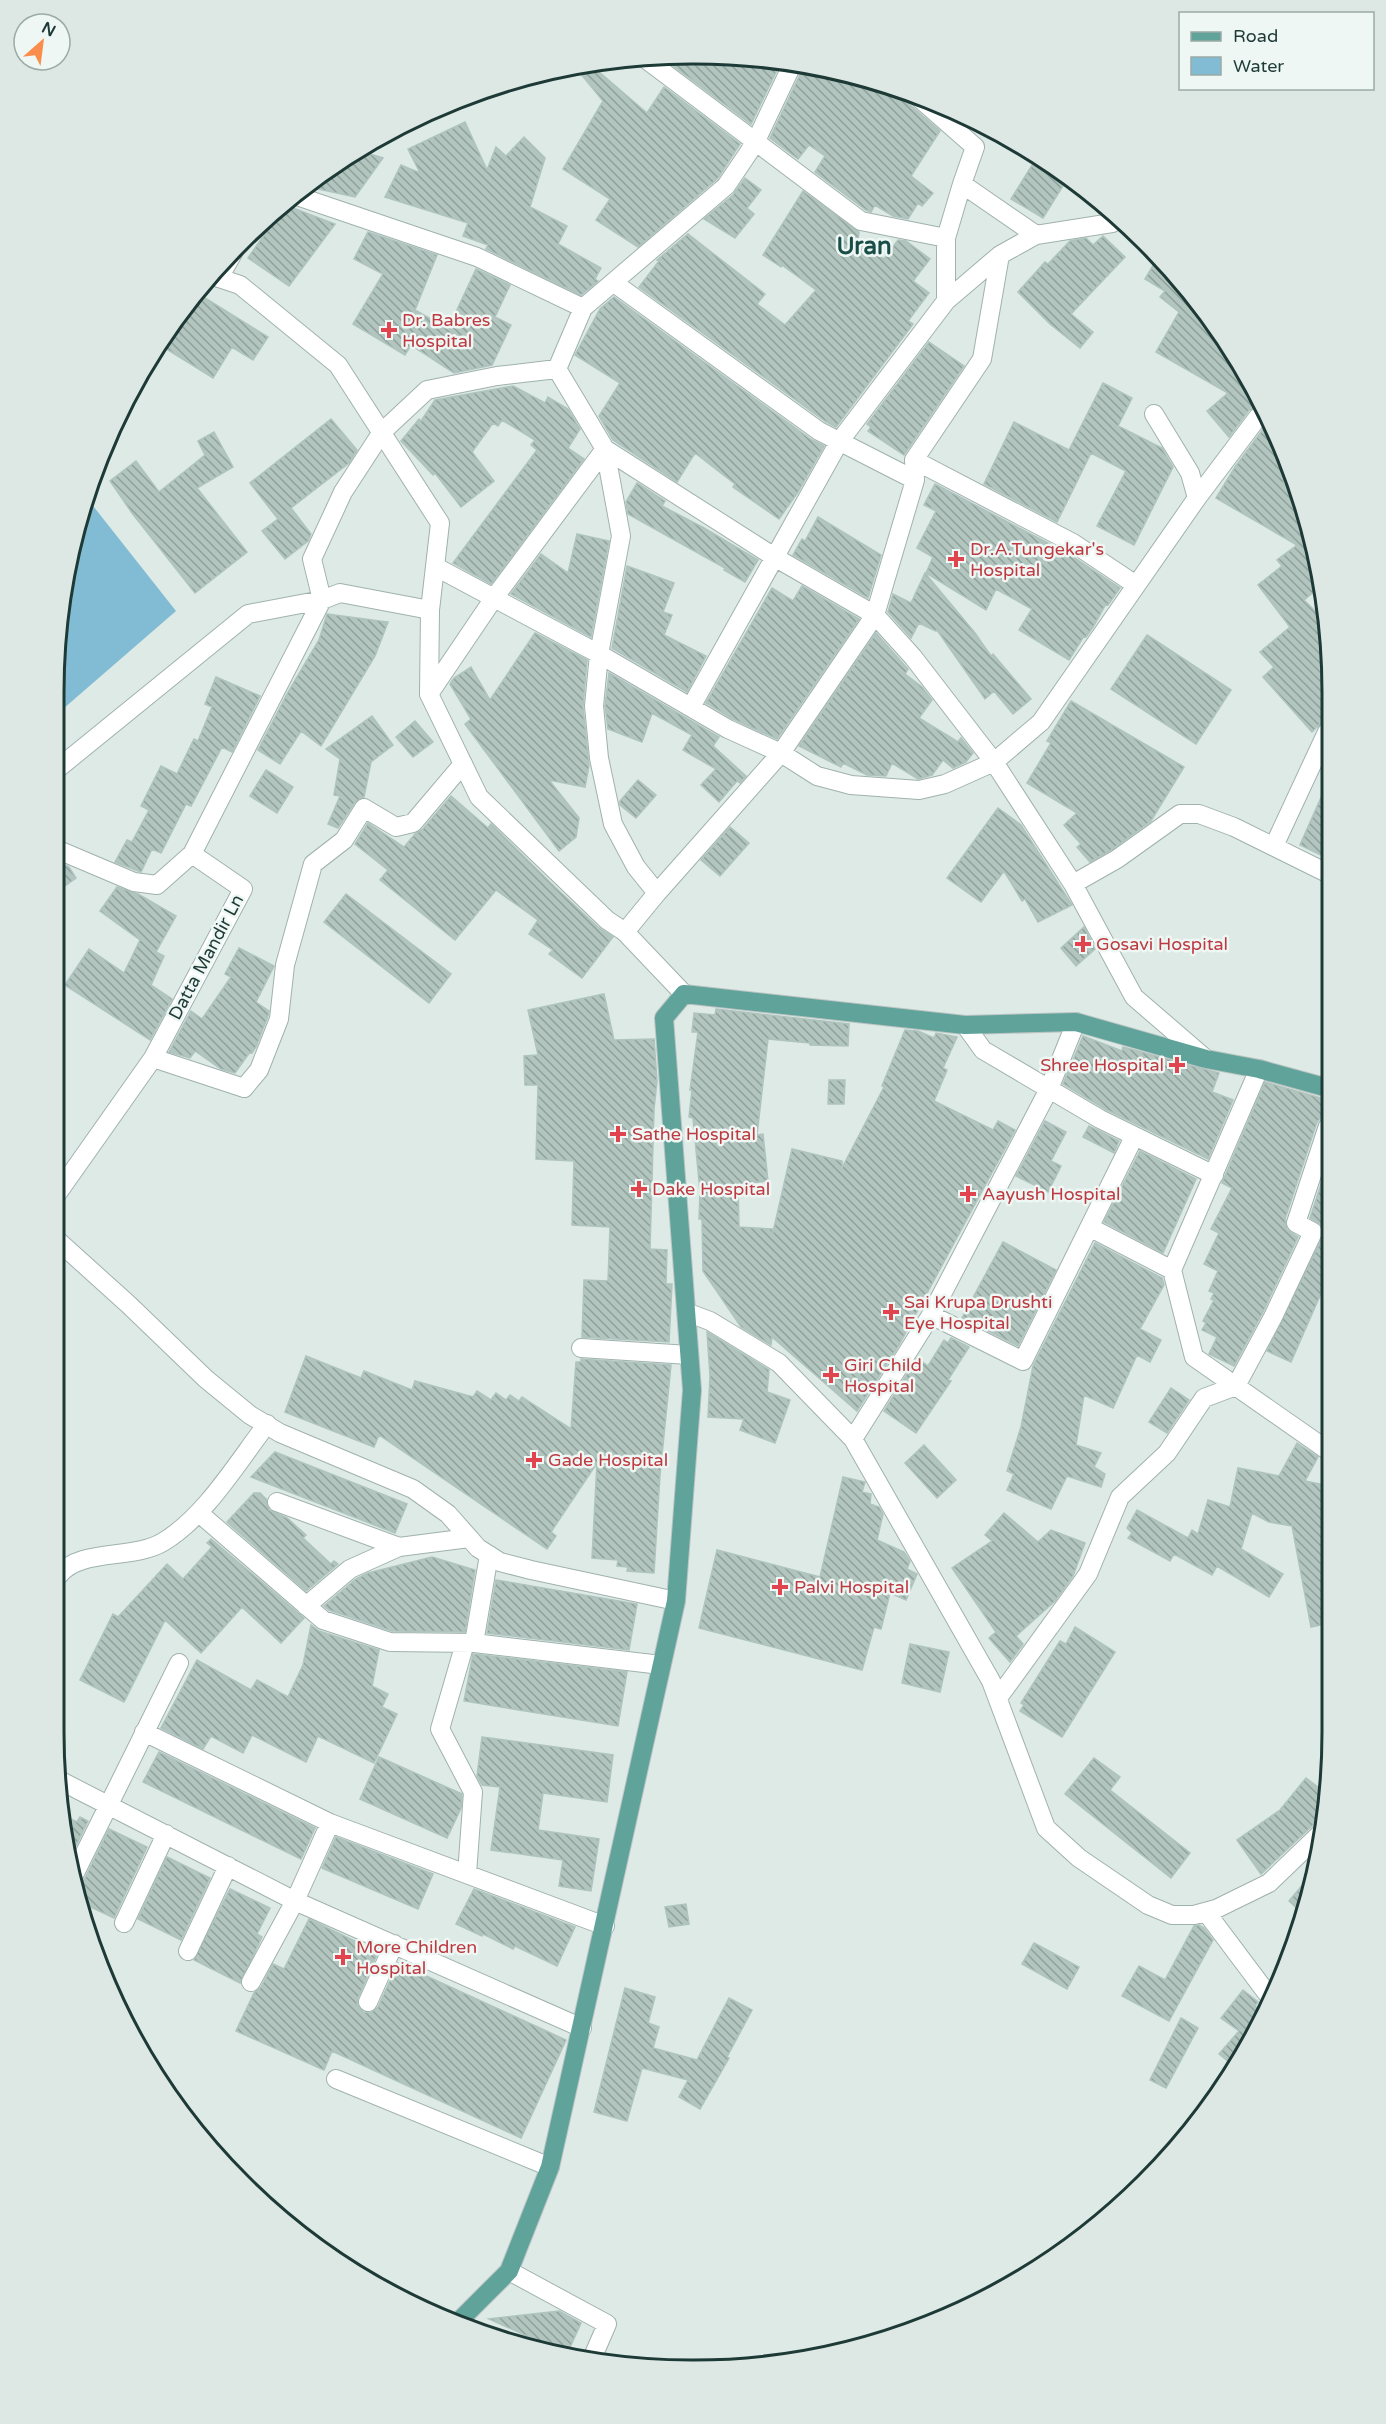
<svg xmlns="http://www.w3.org/2000/svg" width="1386" height="2424" viewBox="0 0 1386 2424" font-family="'Varela Round',sans-serif">
	<defs>
		<pattern id="building-back-hatch" width="6" height="6" patternUnits="userSpaceOnUse" patternTransform="scale(1.5)"><rect width="6" height="6" fill="#b2c5bf"/><path d="M-1 5l2 2M0 0l6 6M5-1l2 2" fill="none" stroke="#90a19c"/></pattern>
	</defs>
	<rect width="100%" height="100%" fill="#ddeae6"/>
	<!-- water -->
	<path fill="#81bcd4" d="M86,497L176,611L56,715L55,652Z"/>
	<!-- building -->
	<path fill="url(#building-back-hatch)" stroke="#afc4be" stroke-width="1.5" d="M660,56L759,59L777,70L751,124Z
		M591,65L647,113L664,87L740,144L718,178L638,247L596,220L610,199L563,169L603,101L576,68Z
		M804,66L899,88L908,92L907,100L910,105L940,131L911,176L933,193L922,206L918,203L908,219L893,216L875,205L871,212L866,210L815,172L825,156L809,145L798,159L770,138Z
		M465,122L487,170L496,147L506,156L524,137L545,158L530,207L567,226L558,244L601,268L595,279L598,281L581,295L486,249L488,245L463,236L468,223L385,197L401,165L420,173L408,149Z
		M360,151L383,158L355,197L304,186Z
		M1034,162L1066,181L1043,218L1011,199Z
		M745,178L761,190L747,208L754,214L735,238L704,219L733,195Z
		M803,191L859,232L858,240L884,259L898,240L906,241L930,259L913,281L929,293L908,321L913,324L836,427L825,421L639,287L659,261L657,260L688,234L765,294L757,304L785,325L816,290L782,265L781,267L763,255Z
		M285,205L335,224L289,286L248,258Z
		M368,232L437,255L415,310L448,329L476,269L510,285L495,317L511,325L492,365L454,373L411,345L405,355L353,324L383,274L354,259Z
		M1103,236L1125,257L1071,314L1093,332L1080,348L1050,324L1018,292L1045,262L1048,264L1070,241L1086,238L1093,245Z
		M1158,257L1224,338L1258,406L1249,410L1229,437L1207,411L1228,393L1156,352L1179,312L1160,297L1165,291L1145,279Z
		M197,293L268,337L253,360L232,347L213,378L160,345Z
		M614,297L812,440L824,446L798,492L779,519L733,487L735,484L695,453L677,482L613,440L599,416L620,383L575,355L600,309Z
		M929,342L964,366L904,455L868,431L871,427L867,424Z
		M1103,383L1132,398L1118,426L1162,448L1173,467L1134,545L1097,526L1126,471L1091,453L1057,522L984,484L1014,422L1069,450Z
		M513,386L545,403L548,397L568,409L580,429L568,448L584,459L491,584L453,563L537,450L531,445L535,440L502,420L498,426L493,423L472,452L494,481L461,507L435,473L433,475L401,441L419,419L421,421L435,400Z
		M331,419L357,450L349,463L291,508L311,534L308,541L285,559L262,531L278,519L250,483Z
		M1267,424L1291,472L1283,483L1289,487L1287,491L1301,500L1321,586L1304,600L1327,623V717L1312,732L1263,677L1274,667L1260,652L1290,627L1258,585L1282,566L1277,560L1297,545L1216,498L1235,467Z
		M214,432L233,467L197,488L247,552L195,593L132,513L110,481L136,461L159,492L205,455L198,441Z
		M637,483L665,501L662,506L704,528L758,560L745,582L724,570L725,568L628,514L626,502Z
		M935,484L1067,553L1120,588L1108,605L1106,604L1093,627L1086,637L1084,636L1069,660L1019,630L1032,609L996,589L986,610L926,573L933,557L917,548L936,511L924,505Z
		M818,517L881,555L868,598L793,555L802,539L805,541Z
		M577,534L609,541L591,637L511,594L541,554L568,573Z
		M627,566L674,583L663,612L672,615L664,635L706,656L687,692L612,648Z
		M925,573L975,633L991,656L993,654L1031,699L1013,714L994,691L985,699L937,630L936,631L919,623L911,638L888,612L893,594L911,603Z
		M802,586L859,619L777,739L733,719L706,703L772,588L793,601Z
		M327,614L388,622L375,656L321,746L301,731L280,764L258,750L288,692L319,640Z
		M535,633L587,660L583,707L589,766L585,787L549,780L579,818L576,837L559,851L465,724L471,719L450,684L454,678L471,667L490,700Z
		M876,633L908,669L905,674L922,687L932,700L919,718L958,742L961,738L973,753L966,762L953,768L943,760L932,775L918,779L892,763L886,776L867,775L843,763L841,767L799,746Z
		M1147,635L1231,690L1196,744L1111,689Z
		M609,673L719,737L713,746L746,776L740,783L737,781L719,802L701,785L716,769L683,750L692,735L652,713L642,742L608,729L605,706Z
		M216,677L260,696L232,752L222,747L191,806L186,804L161,853L152,849L141,872L115,862L127,840L132,842L149,810L141,806L161,766L177,774L194,739L198,741L212,707L205,704Z
		M1071,701L1184,767L1151,821L1111,850L1090,862L1077,847L1081,844L1064,825L1077,813L1027,783L1051,743L1047,741Z
		M372,716L393,745L371,762L364,797L355,802L338,828L328,824L340,796L334,795L340,759L326,749Z
		M415,721L433,742L413,757L396,737Z
		M266,770L293,787L277,813L250,796Z
		M638,780L656,795L636,818L620,805V801Z
		M1327,784V858L1300,845Z
		M451,796L488,828L491,824L556,888L599,928L613,937L582,978L549,954L553,950L529,934L538,920L496,890L455,940L380,880L388,870L355,844L368,823L404,847L415,834L422,830Z
		M998,808L1021,825L1072,905L1038,922L1025,899L1022,901L1004,871L981,902L947,878Z
		M730,827L749,843L720,876L701,860Z
		M56,861L69,867L76,878L56,892Z
		M117,887L138,894L176,916L156,952L164,956L151,985L172,999L150,1040L65,985L89,949L124,973L140,940L100,911Z
		M346,894L451,974L429,1003L324,922Z
		M1084,927L1095,949L1076,966L1061,948Z
		M239,948L274,966L256,1002L269,1011L268,1016L256,1047L252,1053L250,1052L235,1073L221,1069L195,1051L190,1058L169,1052L191,1011L202,1019L231,977L225,974Z
		M604,994L614,1040L654,1039L657,1081L654,1109L650,1249L667,1250L666,1284H672L669,1342L582,1337L584,1280L608,1281L610,1227L572,1225L574,1161L536,1159L538,1085H525L524,1056L538,1055L528,1010Z
		M716,1009L849,1024L848,1046L810,1045V1043L768,1039L757,1135L763,1134L768,1181L738,1184L739,1227L772,1229L773,1232L792,1149L842,1161V1168L884,1087L882,1086L905,1030L918,1031L934,1038L936,1033L957,1037L943,1068L947,1070L934,1101L993,1130L998,1121L1015,1130L899,1345L857,1411L772,1337L771,1345L741,1327L703,1271L702,1219H699L700,1192L693,1118L689,1117L692,1090H690L698,1032H692L694,1013L715,1015Z
		M1083,1036L1122,1051L1123,1047L1219,1073L1212,1092L1233,1100L1208,1159L1105,1109L1063,1084Z
		M829,1080H845L844,1104H828Z
		M1265,1082L1328,1100V1115L1321,1117L1317,1122L1285,1219L1287,1230L1298,1237L1263,1312L1234,1366L1209,1354L1217,1337L1202,1330L1206,1323L1203,1321L1214,1300L1211,1299L1214,1293L1209,1291L1218,1271L1204,1264L1219,1233L1211,1229L1232,1188L1222,1183Z
		M1045,1121L1066,1132L1051,1161L1061,1166L1048,1192L1016,1176Z
		M1089,1126L1119,1141L1114,1153L1083,1137Z
		M1140,1151L1196,1179L1163,1253L1104,1222Z
		M1329,1160V1275L1291,1362L1267,1351L1323,1236L1322,1225L1310,1218Z
		M1003,1242L1056,1270L1018,1346L962,1318Z
		M1095,1243L1162,1278L1164,1285L1140,1329L1161,1340L1150,1362L1137,1355L1113,1408L1084,1395L1076,1445L1101,1453L1094,1467L1105,1474L1101,1487L1067,1476L1051,1509L1007,1490L1014,1474L1007,1471L1021,1427L1033,1366Z
		M707,1332L769,1370L767,1392L790,1400L775,1443L740,1430L744,1419L708,1417L710,1376Z
		M951,1338L969,1347L948,1380L951,1381L916,1433L884,1411L917,1358L928,1366L944,1340L948,1343Z
		M306,1356L361,1378L364,1371L412,1390L415,1381L473,1397L477,1391L491,1400L496,1393L506,1400L510,1395L519,1401L522,1397L571,1429L576,1362H581V1359L671,1365L660,1475L654,1573L627,1571L628,1567L617,1566L618,1560L592,1558L597,1463L551,1532L556,1536L547,1549L379,1435L374,1447L285,1412Z
		M1171,1388L1189,1400L1167,1433L1149,1422Z
		M1297,1443L1318,1457L1305,1481L1330,1486V1623L1311,1627L1292,1526L1269,1522L1252,1513L1241,1549L1283,1574L1269,1597L1217,1566L1212,1575L1174,1554L1170,1561L1128,1538L1132,1533L1127,1528L1137,1510L1188,1538L1192,1530L1198,1534L1208,1500L1230,1507L1238,1468L1279,1476Z
		M924,1445L956,1480L937,1498L905,1463Z
		M275,1452L407,1504L395,1533L251,1477Z
		M843,1477L865,1482L862,1492L871,1494L870,1504L879,1507L883,1514L877,1540L904,1552L910,1561L907,1569L917,1574L906,1600L890,1593L881,1629L874,1627L862,1670L699,1628L717,1550L820,1577Z
		M254,1493H260L266,1499L269,1510L287,1518L306,1535L303,1538L331,1564L334,1561L338,1564L306,1591L227,1522Z
		M1004,1513L1038,1542L1051,1530L1085,1543L1073,1576L1055,1601L1016,1636L1023,1644L1010,1662L989,1638L996,1632L952,1568L992,1541L985,1535Z
		M211,1539L304,1618L281,1643L242,1607L201,1653L165,1620L124,1702L80,1680L113,1614L118,1617L167,1564L183,1579L212,1547L207,1543Z
		M432,1557L475,1570L465,1632L392,1631L329,1610L324,1606L356,1579L368,1573Z
		M496,1580L637,1604L629,1650L487,1633Z
		M311,1625L319,1631L379,1650L372,1686L388,1694L382,1707L397,1714L374,1763L318,1736L306,1762L252,1735L243,1753L211,1736L203,1749L161,1728L197,1660L251,1690L257,1680L288,1697L303,1665Z
		M1075,1627L1115,1652L1062,1737L1020,1711L1024,1705L1021,1703L1060,1641L1066,1644Z
		M910,1644L949,1652L940,1692L902,1683Z
		M473,1654L627,1672L618,1726L464,1701Z
		M482,1737L613,1755L607,1802L543,1793L538,1830L599,1839L591,1891L559,1886L563,1860L491,1850L500,1787L482,1785L477,1776Z
		M159,1752L315,1828L301,1859L143,1782Z
		M379,1757L462,1794L461,1808L447,1838L360,1799Z
		M1094,1758L1120,1777L1110,1790L1190,1853L1171,1878L1065,1794Z
		M1306,1778L1327,1794L1325,1807L1316,1819L1319,1822L1313,1825L1261,1874L1237,1840L1280,1810Z
		M60,1814L77,1822L80,1817L88,1821L70,1858Z
		M109,1829L147,1847L114,1918L80,1902L76,1886L84,1880Z
		M336,1837L433,1874L418,1909L322,1868Z
		M167,1857L210,1878L181,1940L138,1919Z
		M1315,1870L1310,1897L1303,1914L1289,1901Z
		M230,1889L270,1908L257,1934L262,1937L240,1983L194,1960Z
		M474,1889L575,1927L557,1966L515,1946L513,1949L483,1934L482,1936L456,1924Z
		M686,1904L689,1924L669,1927L665,1907Z
		M309,1919L378,1952L358,1998L357,2004L363,2012L370,2013L378,2007L398,1963L566,2040L521,2138L332,2051L324,2070L236,2031L254,1993L261,1987L273,1964L284,1969Z
		M1199,1925L1204,1928L1213,1940L1169,2021L1122,1996L1139,1966L1165,1980L1194,1926Z
		M1034,1943L1079,1967L1067,1989L1022,1964Z
		M625,1988L655,1997L648,2023L659,2027L653,2048L697,2060L729,1998L752,2010L727,2057L729,2058L700,2109L679,2097L688,2080L642,2068L627,2121L594,2112Z
		M1243,1990L1258,2002L1255,2006L1258,2009L1262,2004L1265,2006L1246,2051L1235,2067L1219,2054L1239,2031L1221,2018Z
		M1181,2018L1198,2028L1166,2088L1150,2080Z
		M559,2311L581,2323L567,2354L489,2319Z"/>
	<g fill="none" stroke-linecap="round" stroke-linejoin="round">
		<!-- minor casing -->
		<g stroke="#a0b2ae" stroke-width="20">
			<path id="minor" d="M643,57L861,221L946,238L962,184
				M918,97L975,147L962,184L1036,235
				M294,195L477,257L583,308L726,186L755,143L793,63
				M219,278L233,253
				M614,283L819,431L915,480
				M946,301V238
				M583,308L557,369L605,449L621,536L599,654L728,729L781,753L817,776L851,785L919,790L945,784L994,762L1041,722L1197,498L1258,417
				M1154,414L1190,473L1197,498
				M914,460L1073,543L1136,585
				M436,567L494,598L605,449L776,558L875,615L913,657L994,762L1073,884L1134,997L1206,1059
				M429,694L494,598L599,654L594,706L599,758L613,824L636,867L657,893
				M691,707L839,442L946,301L1000,255
				M56,770L248,614L322,600L340,593L430,610
				M1274,846L1327,732
				M56,849L134,882L157,885L192,854
				M1073,884L1117,859L1180,814H1199L1234,827L1327,873
				M625,932L657,893L781,753L875,615L915,480L914,460L982,359L1000,255L1036,235L1112,223L1115,218
				M1076,1022L1049,1089L931,1315L853,1439L991,1681L1046,1828L1079,1858L1148,1905L1172,1915H1194L1216,1909L1269,1883L1321,1833
				M965,1025L983,1050L1100,1119L1214,1175
				M153,1058L244,1088L259,1070L279,1019L285,965L313,864L344,840L364,808L396,827L413,823L463,764
				M57,1194L153,1058L243,889L192,854L322,600L312,559L343,492L382,432L427,390L497,376L557,369
				M1091,1228L1172,1270L1259,1069
				M1172,1270L1194,1357L1330,1452
				M686,1312L710,1321L779,1363L853,1439
				M931,1315L1023,1361L1134,1137
				M581,1348L689,1355
				M277,1502L399,1547L469,1538
				M199,1513L323,1620L390,1642L474,1643
				M489,1555L474,1643L661,1665
				M59,1575C80,1548 133,1560 163,1542C205,1517 237,1463 267,1424
				M306,1606L350,1569L399,1547
				M465,1643L440,1729L473,1792L467,1874
				M998,1698L1088,1574L1120,1497L1167,1453L1204,1398L1236,1386L1273,1317L1313,1232L1296,1223L1328,1126
				M144,1732L330,1823
				M59,1780L295,1901L582,2028
				M74,1875L179,1663
				M1206,1912L1269,1996
				M124,1923L166,1834
				M188,1951L228,1866
				M251,1982L295,1901L330,1823L605,1926
				M368,2002L394,1944
				M336,2079L550,2167
				M509,2271L607,2324L591,2361"/>
		</g>
		<!-- tertiary casing -->
		<g stroke="#a0b2ae" stroke-width="20">
			<path id="tertiary" d="M210,275L240,285L338,365L440,523L430,610L429,694L479,797L607,920L625,932L684,994
				M57,1240L128,1304L206,1379L250,1415L280,1433L413,1489L448,1514L478,1548L500,1562L531,1570L676,1601"/>
		</g>
		<!-- primary casing -->
		<g stroke="#bcc4c3" stroke-width="20">
			<path id="primary" d="M458,2322L509,2271L550,2167L676,1601L692,1390L664,1018L684,994L965,1025L1076,1022L1206,1059L1259,1069L1328,1088"/>
		</g>
		<!-- minor -->
		<use href="#minor" stroke="#fff" stroke-width="18"/>
		<!-- tertiary -->
		<use href="#tertiary" stroke="#fff" stroke-width="18"/>
		<!-- primary -->
		<use href="#primary" stroke="#5fa39a" stroke-width="18"/>
	</g>
	<!-- markers -->
	<g fill="#e0444e" stroke="#eef7f3" stroke-width="2">
		<path d="M386 321h6v6h6v6h-6v6h-6v-6h-6v-6h6z"/>
		<path d="M953 550h6v6h6v6h-6v6h-6v-6h-6v-6h6z"/>
		<path d="M1080 935h6v6h6v6h-6v6h-6v-6h-6v-6h6z"/>
		<path d="M1174 1056h6v6h6v6h-6v6h-6v-6h-6v-6h6z"/>
		<path d="M615 1125h6v6h6v6h-6v6h-6v-6h-6v-6h6z"/>
		<path d="M636 1180h6v6h6v6h-6v6h-6v-6h-6v-6h6z"/>
		<path d="M965 1185h6v6h6v6h-6v6h-6v-6h-6v-6h6z"/>
		<path d="M888 1303h6v6h6v6h-6v6h-6v-6h-6v-6h6z"/>
		<path d="M828 1366h6v6h6v6h-6v6h-6v-6h-6v-6h6z"/>
		<path d="M531 1451h6v6h6v6h-6v6h-6v-6h-6v-6h6z"/>
		<path d="M777 1578h6v6h6v6h-6v6h-6v-6h-6v-6h6z"/>
		<path d="M340 1948h6v6h6v6h-6v6h-6v-6h-6v-6h6z"/>
	</g>
	<g text-anchor="middle" stroke-width="5" stroke-linejoin="round" paint-order="stroke">
		<!-- health labels -->
		<g font-size="18" fill="#be3a42" stroke="#eef7f3" text-anchor="start">
			<text x="402" y="326">Dr. Babres<tspan x="402" dy="21">Hospital</tspan></text>
			<text x="970" y="555">Dr.A.Tungekar's<tspan x="970" dy="21">Hospital</tspan></text>
			<text x="1096" y="950">Gosavi Hospital</text>
			<text x="1164" y="1071" text-anchor="end">Shree Hospital</text>
			<text x="632" y="1140">Sathe Hospital</text>
			<text x="652" y="1195">Dake Hospital</text>
			<text x="982" y="1200">Aayush Hospital</text>
			<text x="904" y="1308">Sai Krupa Drushti<tspan x="904" dy="21">Eye Hospital</tspan></text>
			<text x="844" y="1371">Giri Child<tspan x="844" dy="21">Hospital</tspan></text>
			<text x="548" y="1466">Gade Hospital</text>
			<text x="794" y="1593">Palvi Hospital</text>
			<text x="356" y="1953">More Children<tspan x="356" dy="21">Hospital</tspan></text>
		</g>
		<!-- street labels -->
		<g font-size="18" fill="#1e3a36" stroke="#eef7f3">
			<text transform="translate(206 957) rotate(-62)" y="6">Datta Mandir Ln</text>
		</g>
		<!-- district labels -->
		<g font-size="24" font-weight="bold" fill="#194d47" stroke="#eef7f3">
			<text x="864" y="254">Uran</text>
		</g>
	</g>
	<!-- crop -->
	<path d="M0 0H1386V2424H0ZM692 64H694A628 628 0 0 1 1322 692V1732A628 628 0 0 1 694 2360H692A628 628 0 0 1 64 1732V692A628 628 0 0 1 692 64Z" fill="#dde8e4" fill-rule="evenodd"/>
	<path fill="none" stroke="#1e3a36" stroke-width="3" d="M692 64H694A628 628 0 0 1 1322 692V1732A628 628 0 0 1 694 2360H692A628 628 0 0 1 64 1732V692A628 628 0 0 1 692 64Z"/>
	<!-- legend -->
	<rect x="1179" y="12" width="195" height="78" fill="#eef7f3" stroke="#9baba7" stroke-width="1.5"/>
	<rect x="1191" y="32" width="30" height="9" fill="#5fa39a" stroke="#9baba7" stroke-width="1.5"/>
	<text x="1233" y="42" font-size="18" fill="#1e3a36">Road</text>
	<rect x="1191" y="57" width="30" height="18" fill="#81bcd4" stroke="#9baba7" stroke-width="1.5"/>
	<text x="1233" y="72" font-size="18" fill="#1e3a36">Water</text>
	<!-- north arrow -->
	<g transform="translate(42 42) rotate(28)"><circle r="28" fill="#eef7f3" stroke="#9baba7" stroke-width="1.5"/>
	<path d="M0-4.5L10 22L0 15L-10 22Z" fill="#fa8d4b"/>
	<text y="-9" font-size="16" font-weight="bold" text-anchor="middle" fill="#1e3a36">N</text>
	</g>
</svg>
